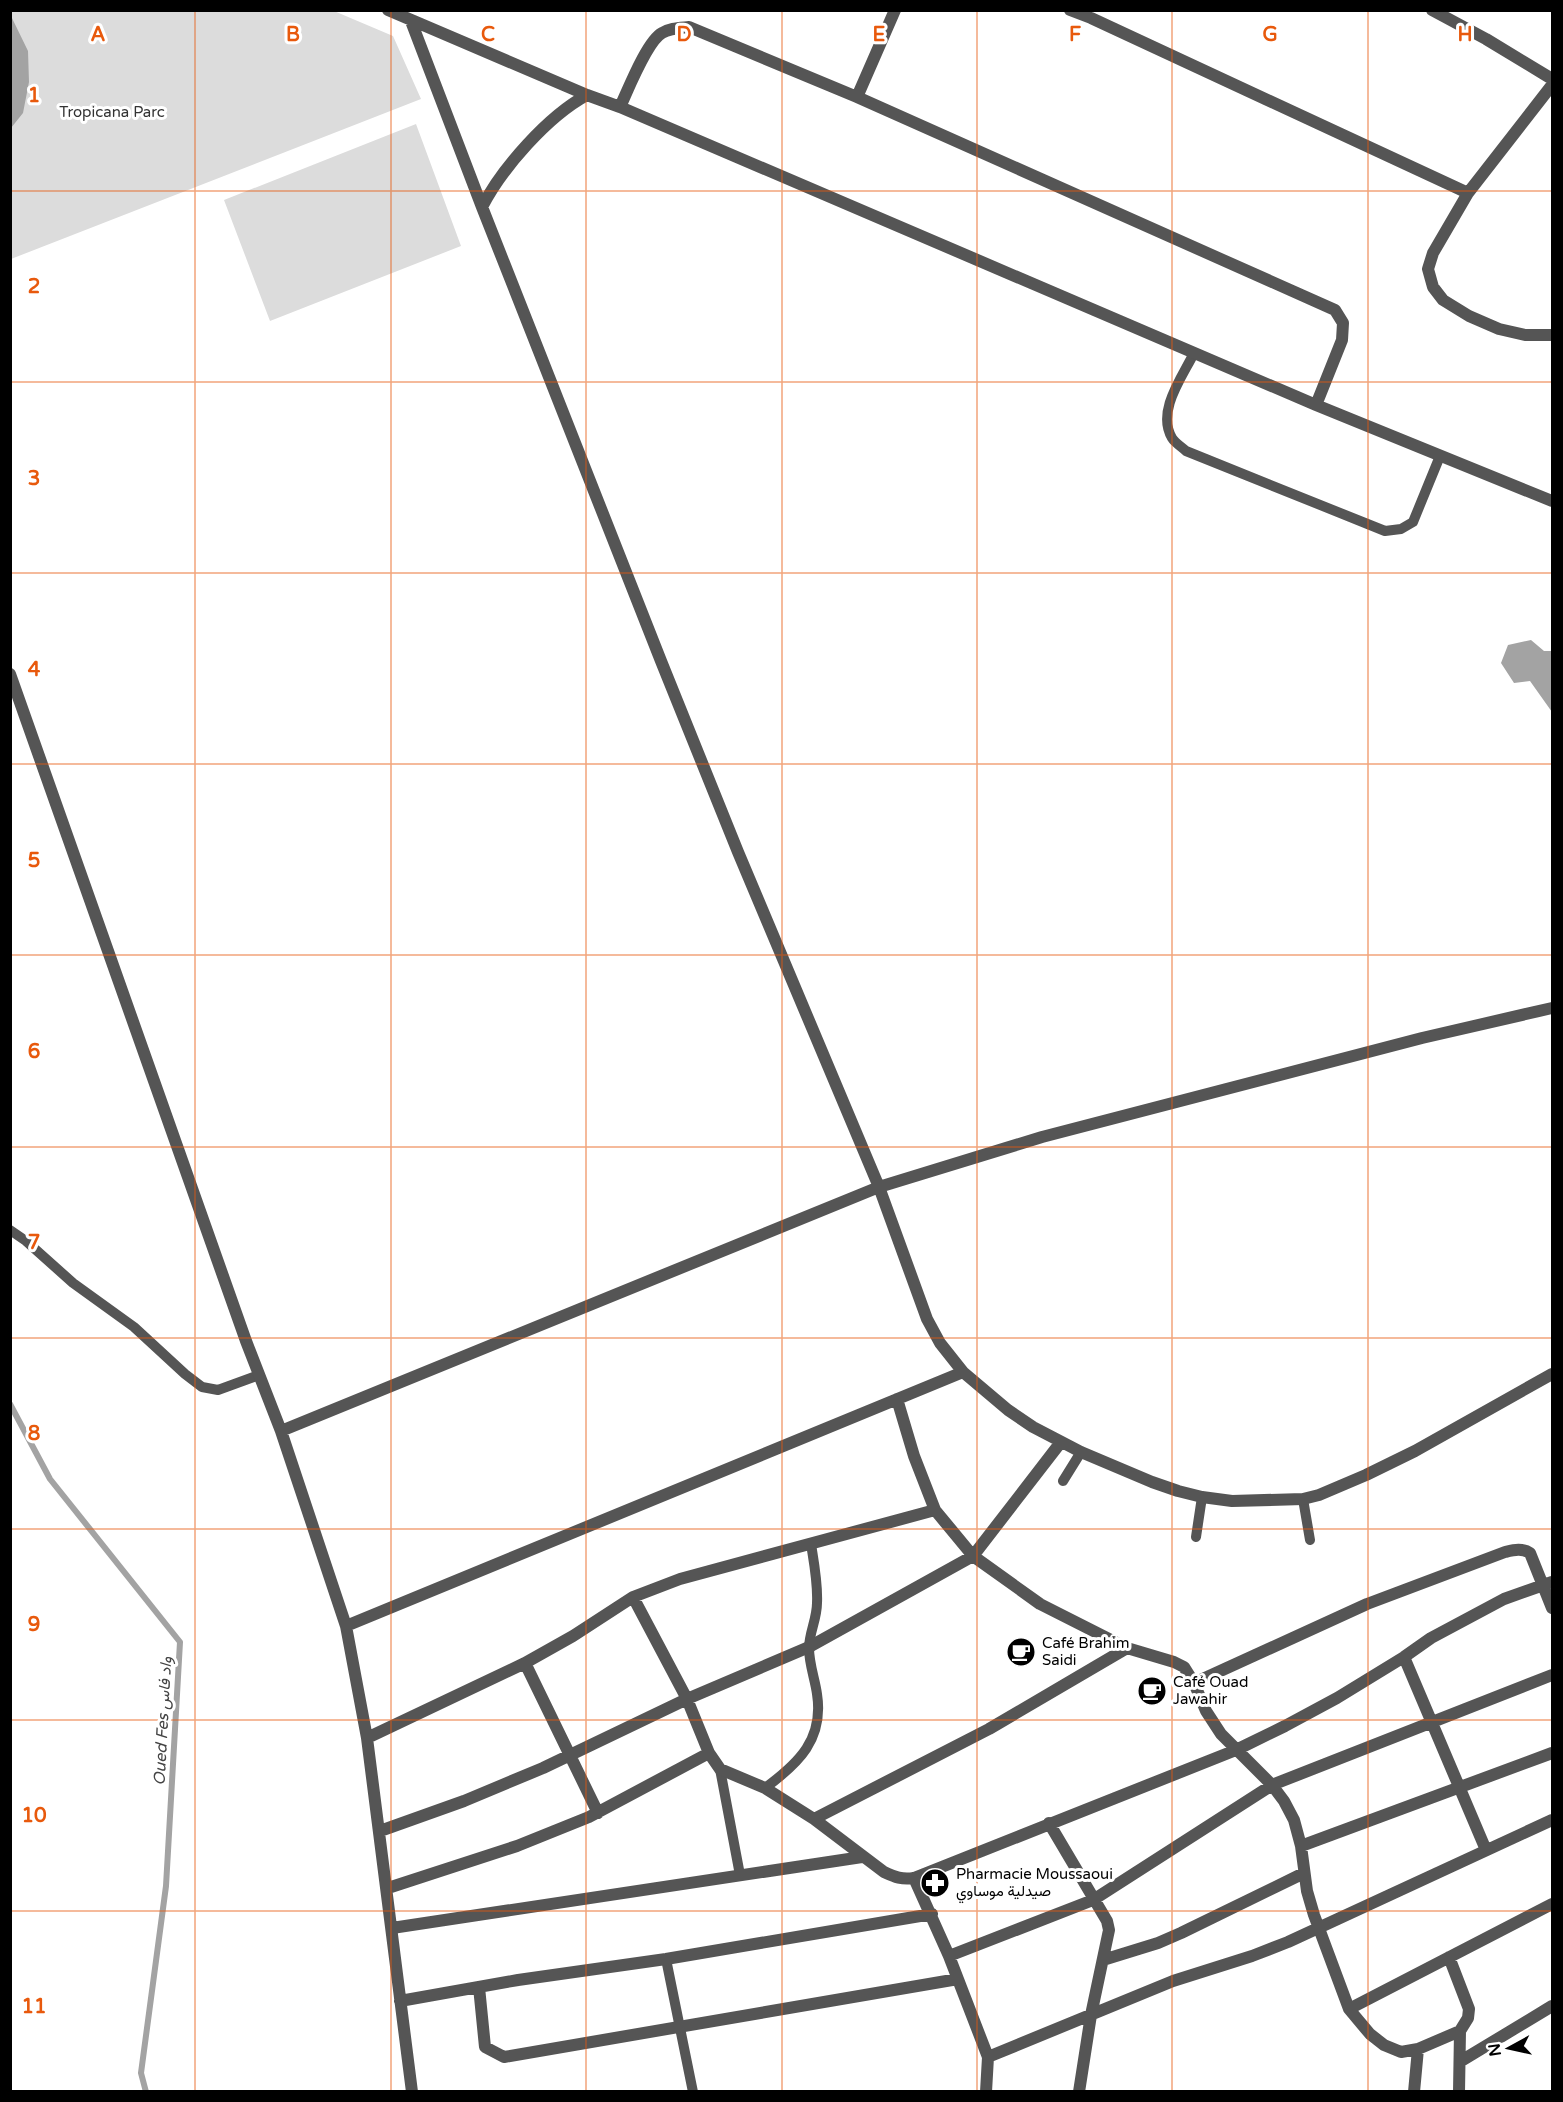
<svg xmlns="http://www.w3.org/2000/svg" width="1563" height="2102" viewBox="0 0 1563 2102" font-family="'Varela Round',Vazirmatn,sans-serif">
	<rect width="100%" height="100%" fill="#fff"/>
	<!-- green -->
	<path fill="#dcdcdc" d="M11,11H334L393,36L421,99L11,259Z
		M416,124L461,246L270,321L224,200Z"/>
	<!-- water -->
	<path fill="#a3a3a3" d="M11,16L28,51L29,82L23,113L11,128Z
		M1531,640L1544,651H1552V712L1530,681L1514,683L1501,663L1508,645Z"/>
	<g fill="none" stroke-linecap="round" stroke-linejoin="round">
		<!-- stream -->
		<path stroke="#a3a3a3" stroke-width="6" d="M10,1404L50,1479L180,1642L166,1886L141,2073L146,2092"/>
		<!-- lane -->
		<path stroke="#555" stroke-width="10" d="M1194,353C1183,376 1156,411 1172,438C1175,443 1182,447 1186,451L1385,531L1401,529L1413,522L1440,456
			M10,1230L26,1241L73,1283L134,1327L185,1374L202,1387L218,1390L259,1375
			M1063,1481L1081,1452
			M1303,1499L1310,1540
			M1196,1537L1202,1497
			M720,1769L740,1875
			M765,1788C799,1763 824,1739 817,1694C815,1679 809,1664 809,1648C809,1633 817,1619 817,1603C818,1583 814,1563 811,1544
			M666,1959L693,2092"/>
		<!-- street -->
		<path stroke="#555" stroke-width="12" d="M388,10L587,95L620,107L1316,405L1552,501
			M1070,10L1091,18L1468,193
			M1432,10L1486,39L1552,79
			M411,21L482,207L661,661L738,852L879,1187L927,1319L940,1343L963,1372L1008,1410L1033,1427L1081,1452L1152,1482L1178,1491L1202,1497L1232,1501L1303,1499L1319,1495L1366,1475L1415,1451L1552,1374
			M1552,85L1468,193L1433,253L1428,269L1433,287L1443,300L1469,316L1499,329L1525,335H1552
			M857,97L895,10
			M620,107C628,90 647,41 662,33C670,28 679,28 689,27L857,97L1335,310L1343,323L1342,340L1316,405
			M482,207C502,168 548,116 587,95
			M10,674L246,1341L281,1431L346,1626L367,1738L412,2092
			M897,1399L914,1456L935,1510L973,1556L1040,1604L1127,1648L1174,1662L1184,1667L1194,1683L1206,1711L1221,1734L1272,1785L1284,1801L1294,1820L1301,1846L1307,1891L1314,1915L1349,2009L1370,2034L1384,2045L1401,2052L1418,2049L1460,2031L1468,2018L1469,2009L1449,1957
			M281,1431L879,1187L1042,1137L1422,1038L1552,1008
			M935,1510L680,1579L633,1597L687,1699L709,1753L720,1769L765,1788L814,1819L884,1872C895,1877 902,1880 914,1878L1236,1750L1285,1726L1337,1698L1404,1657L1431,1638L1504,1599L1552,1582
			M346,1626L963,1372
			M1404,1657L1486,1850
			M525,1663L598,1813
			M1194,1683L1367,1604L1505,1552C1514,1550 1522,1548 1530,1553L1552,1608
			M367,1738L525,1663L573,1636L633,1597
			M814,1819L989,1729L1127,1648
			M1049,1823L1107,1921L1109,1930L1091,2015L1079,2092
			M380,1831L464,1801L543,1768L687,1699L809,1647L973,1556L1061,1442
			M1301,1846L1552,1753
			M914,1878L949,1956L988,2057L986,2092
			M388,1888L517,1846L589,1817L709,1753
			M392,1928L862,1857
			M949,1956L1093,1900L1272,1785L1552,1675
			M1103,1960L1158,1943L1181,1933L1304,1873
			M479,1987L485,2047L504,2057L958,1979
			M400,2001L518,1980L666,1959L932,1914
			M1349,2009L1552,1904
			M988,2057L1173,1981L1252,1956L1288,1942L1552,1820
			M1461,2061L1552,2006
			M1414,2092L1418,2049
			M1459,2092L1460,2031"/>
	</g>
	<!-- grid -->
	<path fill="none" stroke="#e8590c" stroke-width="1.5" stroke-opacity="0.55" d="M195,10V2092M391,10V2092M586,10V2092M782,10V2092M977,10V2092M1172,10V2092M1368,10V2092M10,191H1552M10,382H1552M10,573H1552M10,764H1552M10,955H1552M10,1147H1552M10,1338H1552M10,1529H1552M10,1720H1552M10,1911H1552"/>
	<!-- icons -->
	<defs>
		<g id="cafe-disc" transform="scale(1.5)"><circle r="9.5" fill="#000" stroke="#fff"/><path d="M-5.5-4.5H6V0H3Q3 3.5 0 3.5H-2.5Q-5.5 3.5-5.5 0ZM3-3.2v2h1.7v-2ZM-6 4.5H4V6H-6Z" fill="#fff"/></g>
		<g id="pharmacy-disc" transform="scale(1.5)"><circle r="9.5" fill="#000" stroke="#fff"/><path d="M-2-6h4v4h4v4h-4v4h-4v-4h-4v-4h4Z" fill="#fff"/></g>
	</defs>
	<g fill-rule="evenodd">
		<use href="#cafe-disc" x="1021" y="1652"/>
		<use href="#cafe-disc" x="1152" y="1691"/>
		<use href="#pharmacy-disc" x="935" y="1883"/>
	</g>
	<g text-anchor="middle" stroke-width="6" stroke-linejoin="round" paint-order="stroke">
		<!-- park labels -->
		<g font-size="15" fill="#333" stroke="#fff">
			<text x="112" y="117">Tropicana Parc</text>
		</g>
		<!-- poi labels -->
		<g font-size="15" fill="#000" stroke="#fff" text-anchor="start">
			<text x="1042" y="1648">Café Brahim<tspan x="1042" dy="17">Saidi</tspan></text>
			<text x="1173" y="1687">Café Ouad<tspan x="1173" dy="17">Jawahir</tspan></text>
			<text x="956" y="1879">Pharmacie Moussaoui<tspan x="956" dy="17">صيدلية موساوي</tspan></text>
		</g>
		<!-- water labels -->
		<g font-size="16" font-style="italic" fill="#444" stroke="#fff">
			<text transform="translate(162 1721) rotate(-87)" y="6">Oued Fes واد فاس</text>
		</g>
	</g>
	<g font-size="20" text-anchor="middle" font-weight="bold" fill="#e8590c" stroke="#fff" stroke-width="6" stroke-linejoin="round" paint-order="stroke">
		<text x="98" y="41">A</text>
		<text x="293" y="41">B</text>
		<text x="488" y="41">C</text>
		<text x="684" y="41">D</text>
		<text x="879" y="41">E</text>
		<text x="1075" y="41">F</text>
		<text x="1270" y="41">G</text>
		<text x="1465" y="41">H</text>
		<text x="34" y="102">1</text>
		<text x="34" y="293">2</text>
		<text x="34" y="485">3</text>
		<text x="34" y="676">4</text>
		<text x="34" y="867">5</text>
		<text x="34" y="1058">6</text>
		<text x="34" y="1249">7</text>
		<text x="34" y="1440">8</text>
		<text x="34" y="1631">9</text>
		<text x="34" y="1822">10</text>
		<text x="34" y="2013">11</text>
	</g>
	<!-- border -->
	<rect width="1563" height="2102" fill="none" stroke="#000000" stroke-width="24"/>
	<!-- north arrow -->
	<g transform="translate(1509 2048) rotate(262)" stroke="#ffffff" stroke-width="4.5" paint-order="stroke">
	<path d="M0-4.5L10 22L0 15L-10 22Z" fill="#000000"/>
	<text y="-9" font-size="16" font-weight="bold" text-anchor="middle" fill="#000000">N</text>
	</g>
</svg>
